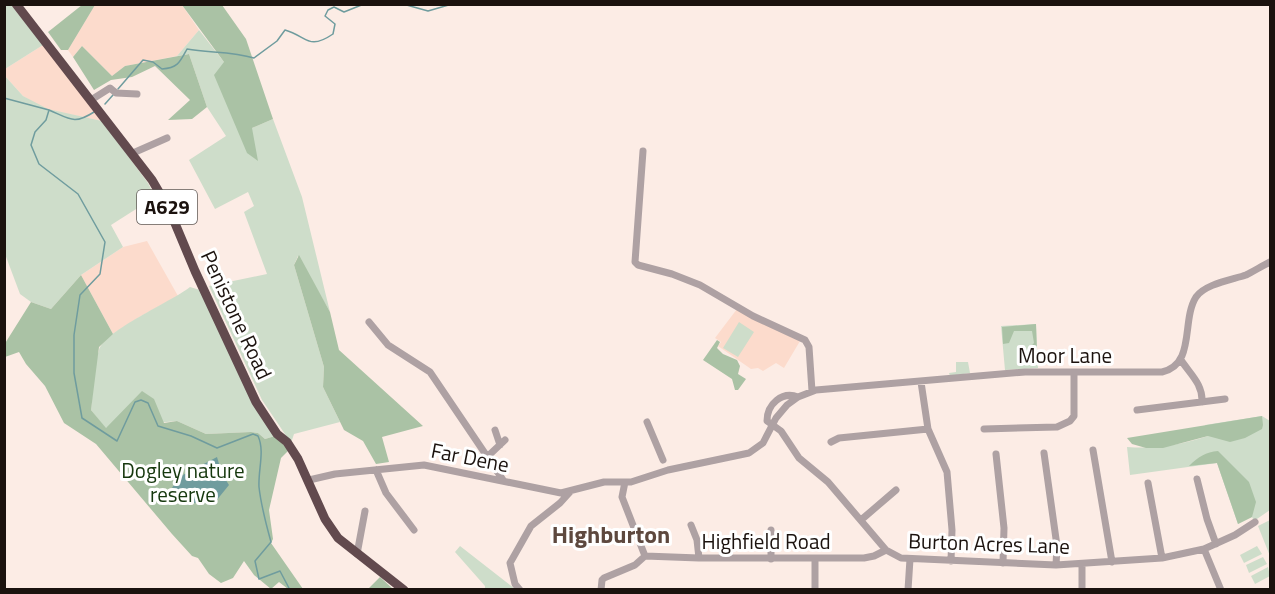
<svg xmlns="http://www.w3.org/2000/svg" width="1275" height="594" viewBox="0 0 1275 594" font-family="'Titillium Web',sans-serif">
	<rect width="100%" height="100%" fill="#fcece5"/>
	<!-- built -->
	<path fill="#fcdbcc" d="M95,5H182L199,30L177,56L125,66L112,76L82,46L73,57L68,50Z
		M43,45L102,121L45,109L23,96L5,76V69Z
		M147,241L178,296L141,316L113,334L81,275L123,247Z
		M737,309L800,341L784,368L776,363L763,371L758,368L751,369L718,346L721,342L715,338Z"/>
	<!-- green -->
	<path fill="#ceddca" d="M5,5H11L43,45L5,69Z
		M199,30L224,62L252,128L273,119L302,197L330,312L298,256L294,265L324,367L323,387L340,422L294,434L291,443L262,400L209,286L267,274L244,212L254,206L248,192L215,209L189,160L226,136L207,107L189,54L177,56Z
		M5,76L23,96L48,109L102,121L148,183L155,197L111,225L123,247L81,275L51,309L31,302L20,294L5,254Z
		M190,287L200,290L275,436L265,439L258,433L251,432L206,434L177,421L105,428L91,410C93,390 93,368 99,350C105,330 171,302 190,287Z
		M739,322L754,332L738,357L723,348Z
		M1036,324L1038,368L1005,370L1001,326Z
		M956,362H968L970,373L950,376L949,373L956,372Z
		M1262,416L1270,421V510L1254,521L1252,517L1238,524L1217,463L1130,475L1127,447C1158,449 1179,445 1208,436L1205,425Z
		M1270,520V556L1258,526Z
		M460,546L515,589H485V586L455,552Z
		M1257,546L1262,554L1244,563L1240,555Z
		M1263,557L1267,564L1249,573L1246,565Z
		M1268,567L1270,576L1255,584L1251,576Z"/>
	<!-- forest -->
	<path fill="#aac2a5" d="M82,5H95L68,50H61L48,32Z
		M182,5H222L246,39L273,119L252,128L258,161L247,153L214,75L224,62Z
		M82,46L112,76L125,66L189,54L207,107L192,119L168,120L190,100L155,66L132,77L111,80L94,90L73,57Z
		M299,255L330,312L339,350L423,426L382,437L389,462L376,464L363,441L344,430L323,387L324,367L294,265Z
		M81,275L113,334L99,347L91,410L106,428L142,391L154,399L164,423L177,421L206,434L251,432L258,433L265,439L275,436L289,450L281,458L269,510L273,539L271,543L303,589H288L279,582L271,589L254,575L244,561L233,578L221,583L209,574L198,558L192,556L172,534L96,444L64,423L45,386L26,364L19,352L5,357L4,345L31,302L51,309Z
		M1036,324L1037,355L1029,356L1025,353L1034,343L1032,331H1014L1009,343L1003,344L1002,327Z
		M717,340L720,342L717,348L723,354L737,360L740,366L738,374L746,379L738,390H735L732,379L703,360Z
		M1262,416L1263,425L1262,429L1245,438L1230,442L1208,436L1163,448H1146L1132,444L1127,438Z
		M1218,451L1249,482L1256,502L1252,517L1238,524L1217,463L1189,466C1198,457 1206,452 1218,451Z
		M380,577L393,589H368Z"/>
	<!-- water -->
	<path fill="#6f9c9e" d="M217,457L222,474L229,485L216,501L205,500L188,505L172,488L179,477Z"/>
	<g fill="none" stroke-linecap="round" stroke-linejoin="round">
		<!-- stream -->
		<path stroke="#6f9c9e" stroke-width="1.5" d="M403,4L428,11L452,4
			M118,89L143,60L153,62L162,69C178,68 180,62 187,49C209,53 232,51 254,58L277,41L285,30C307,36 308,51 333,34L335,24L325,16L328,10L334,7L344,12L364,4
			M4,98L49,110L46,120L35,132L31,145L39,164L78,194L105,242L100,274L80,295L74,335V373L82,418L117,441L135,402L141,400L148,403L158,426L191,436L217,448L253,434L258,436C265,451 258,470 259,487C261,505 266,524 271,542L255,561L259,579L280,571L290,590
			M105,104L113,95
			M49,110C70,119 74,125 94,112"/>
		<!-- minor -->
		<path stroke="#aea1a3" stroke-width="7" d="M91,100L110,88L116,93L137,94
			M643,151L635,262L638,265L672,274L700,285L753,316L805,340L809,347L812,391
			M133,153L167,138
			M369,322L388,345L430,372L503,480
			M1181,360C1190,374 1203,384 1202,402
			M921,382L928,429L947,472L952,530L951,561
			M798,397C782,391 767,404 767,421L781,431L799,458L828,482L886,550L901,558L1056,565L1162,558L1204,549L1235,535L1255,522
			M1137,410L1225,399
			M647,422L663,460
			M984,429L1057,427L1070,421L1074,416V373
			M495,430L500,445
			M831,442L839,438L928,429
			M1093,450L1112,562
			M1044,453L1057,546L1056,565
			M996,454L1004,528L1003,563
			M487,457L505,440
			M376,470L386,493L414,530
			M1197,479L1207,519L1216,544
			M309,480L335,474L424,465L561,493L604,482H631L668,470L749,453L763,443L776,418L787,405L798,397L816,390L1025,372H1162C1196,364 1181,321 1196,297C1205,284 1231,280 1246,275C1254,271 1262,266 1270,262
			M1148,483L1162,558
			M861,520L896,490
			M691,525L697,540L699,558
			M1204,549L1221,590
			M357,554L365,511
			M645,556L699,558H864L874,556L886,550
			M815,558V590
			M771,559V530
			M1082,564V590
			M520,590L515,584L510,563L531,526L560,503L570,492
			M601,590L602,580L604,578L635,565L645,556L622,497L625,482
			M908,590L910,559"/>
		<!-- highway -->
		<path stroke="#624a4e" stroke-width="9" d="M16,4L152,180L169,209L195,271L256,402L277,434L287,442L298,459L325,519L338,538L404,590"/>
	</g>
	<g text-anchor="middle" stroke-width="6" stroke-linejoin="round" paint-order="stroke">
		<!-- shield labels -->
		<rect fill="#fff" stroke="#5f5956" stroke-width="1.5" x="137" y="190" width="60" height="34" rx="4.5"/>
		<g font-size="20" font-weight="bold" fill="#1b120e">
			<text x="167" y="214">A629</text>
		</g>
		<!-- street labels -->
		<g font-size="21" fill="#1b120e" stroke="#fff">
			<text transform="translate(236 315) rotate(65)" y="7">Penistone Road</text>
			<text x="1065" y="363">Moor Lane</text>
			<text transform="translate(470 458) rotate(11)" y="7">Far Dene</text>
			<text x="766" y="549">Highfield Road</text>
			<text transform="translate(989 544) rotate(2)" y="7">Burton Acres Lane</text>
		</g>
		<!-- park labels -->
		<g font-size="21" fill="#16380e" stroke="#fff">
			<text x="183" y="478">Dogley nature<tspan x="183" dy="24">reserve</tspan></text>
		</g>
		<!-- quarter labels -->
		<g font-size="24" font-weight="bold" fill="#5d483e" stroke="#fff">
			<text x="611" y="543">Highburton</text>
		</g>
	</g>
	<!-- border -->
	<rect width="1275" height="594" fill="none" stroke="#1b120e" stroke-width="12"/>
</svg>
